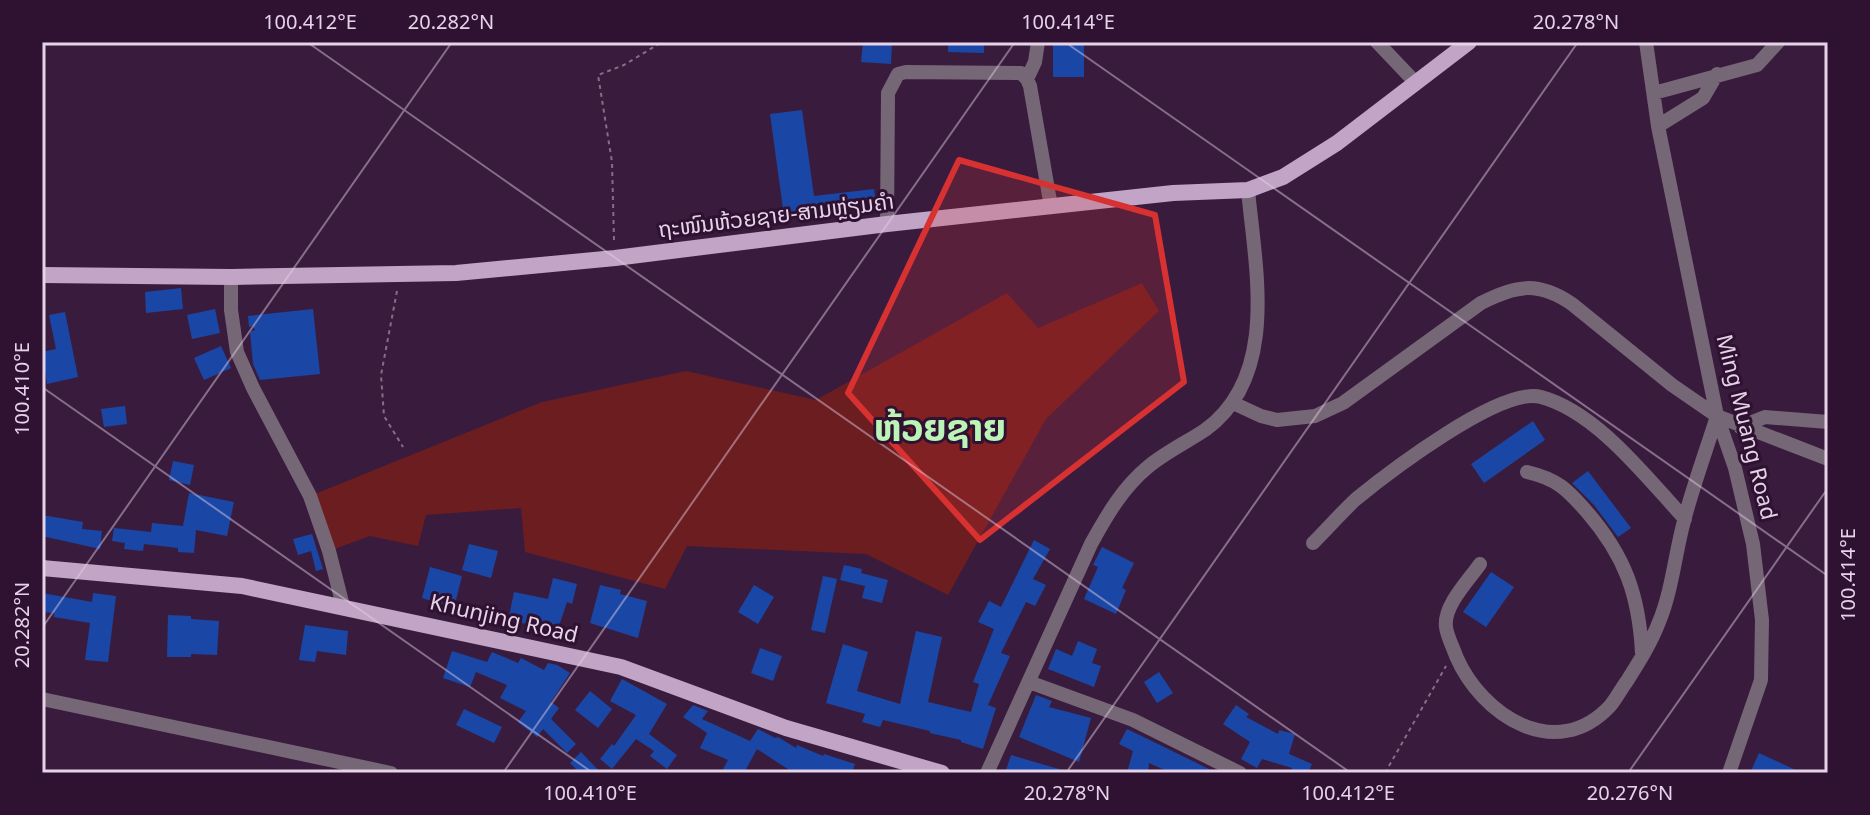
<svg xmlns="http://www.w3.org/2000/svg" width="1870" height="815" viewBox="0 0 1870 815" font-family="Georgia,'Noto Sans Lao',serif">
	<rect width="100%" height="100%" fill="#391c3d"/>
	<!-- green -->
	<path fill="#6c1d20" d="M1142,283L1159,311L1046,419L948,595L866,554L687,546L665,589L525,552L521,508L426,515L418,546L370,536L329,551L310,496L542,402L686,371L816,400L1007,293L1038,328Z"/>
	<!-- building -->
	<path fill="#1a47a5" d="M863,42H892L891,64L861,62Z
		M948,42H984V53L948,52Z
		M1053,42H1084V77H1053Z
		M802,110L814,196L874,189L876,204L784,216L770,114Z
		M181,288L183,309L146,313L145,292Z
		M215,309L220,333L192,339L187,315Z
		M313,309L320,374L260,380L253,364L250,332L255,330L253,326L249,327L248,316Z
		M65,312L78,377L47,384L42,352L56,349L49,315Z
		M221,346L231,368L204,380L194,358Z
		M125,406L127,424L104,427L101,409Z
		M1533,421L1545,440L1484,483L1471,464Z
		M173,461L194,465L190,485L169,480Z
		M1588,471L1631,528L1618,537L1594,505L1572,483Z
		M189,493L234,502L227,536L196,530L194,553L178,552V548L144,544L143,551L124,549L125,543L112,541L114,528L151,532L152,523L183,526Z
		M42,515L83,522L82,529L102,531L100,549L42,536Z
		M312,534L323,569L316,571L311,551L298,555L293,539Z
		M1034,540L1050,549L1033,579L1046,585L1035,606L1026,602L1001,653L1010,656L988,705L996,708L983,749L961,742V740L930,733V731L883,720L880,727L862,722L865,714L826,703L843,644L868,652L857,691L900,704L916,631L942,637L928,702L971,712L979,684L973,682L994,629L978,622L989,601L1001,607Z
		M469,544L498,551L491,578L462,570Z
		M1102,547L1134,563L1122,588L1126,590L1116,614L1084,599L1098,567L1093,565Z
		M844,565L862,569L861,573L888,580L882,603L862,598L865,586L840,580Z
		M430,567L462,576L454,608L422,598Z
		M1491,572L1514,587L1486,627L1463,612Z
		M823,576L837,579L825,633L811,630Z
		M553,578L577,584L572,604L567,602L557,632L535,625L508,621L514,592L548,599Z
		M600,585L621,590L620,594L647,601L638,638L590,623Z
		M754,585L774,597L758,624L738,612Z
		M42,593L92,602L93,593L116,596L108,662L85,660L90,623L54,617V613L42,612Z
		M168,615L191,616V619L219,621L217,655L191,654V657H167Z
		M305,625L348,631L346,655L317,651L315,662L299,660Z
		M1078,641L1097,649L1092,663L1101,666L1094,687L1048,669L1056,649L1072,656Z
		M760,648L782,656L773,681L751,673Z
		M452,651L487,662L492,652L518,663L521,658L544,670L548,663L557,665L570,673L551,702L559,708L551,719L576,744L567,753L543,729L537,737L518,722L526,711L500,698L507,685L476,672L470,687L443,678Z
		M1159,672L1173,693L1157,703L1144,682Z
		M622,679L667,704L649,734L677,755L667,769L650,756L654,751L636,739L612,769L600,759L612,744L614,746L636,715L610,701Z
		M590,691L612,709L598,728L575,710Z
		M1036,695L1052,701L1049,707L1091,718L1079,762L1019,737Z
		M693,705L708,711L702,719L750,741L758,729L775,738L778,737L796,748L797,745L823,756L824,754L855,764L852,773H794L757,749L744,773H721L728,760L700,748L707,733L683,717Z
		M1236,705L1249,714L1246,717L1278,734L1279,730L1295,734L1289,754L1312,764L1308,773H1290L1292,768L1262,759L1257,768L1241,759L1250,742L1223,724Z
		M464,709L502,727L494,743L456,725Z
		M1127,729L1158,744L1217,773H1171L1149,763L1148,773H1127L1133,751L1119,744Z
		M581,752L601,773H580L570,763Z
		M1759,753L1802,773H1750Z
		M1011,755L1062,770L1061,773H1005Z"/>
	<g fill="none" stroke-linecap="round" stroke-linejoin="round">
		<!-- path -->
		<path stroke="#866e89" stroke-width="2" stroke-dasharray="4 4" stroke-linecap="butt" d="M614,240L612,162L598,75L624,65L662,42
			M397,291L381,375L384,416L403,447
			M1385,773L1446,666"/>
		<!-- minor -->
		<path stroke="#766777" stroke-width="14" d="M1377,42L1415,82
			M1646,42L1658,126L1717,416L1735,468L1753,544L1762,620L1761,680L1729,773
			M1027,79L1035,62L1038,42
			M1654,93L1757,65L1778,42
			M1658,126L1703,98L1717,74
			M887,224L888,93L898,74L906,72L1021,73L1027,79L1030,86L1051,207
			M231,277V310L237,352L253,388L310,496L329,551L343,606
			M1233,403L1261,416L1277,420L1315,416L1343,403L1481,303C1516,285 1538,281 1572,304L1672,385L1717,416L1828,459
			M1740,427L1765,417L1828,422
			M1527,472C1557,479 1567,489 1587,512C1625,556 1639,595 1642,653
			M1313,543C1327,529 1341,513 1356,499C1388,473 1501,386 1541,397C1597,412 1647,478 1685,519
			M1480,564C1469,580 1443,606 1446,627C1447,636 1453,647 1456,656C1481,715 1556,764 1610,706C1616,699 1621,689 1627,681C1639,662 1651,643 1659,622C1672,591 1675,554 1684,521C1693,486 1706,451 1717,416
			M1029,682L1133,720L1240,773
			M42,699L391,773
			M987,773L1091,544C1107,515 1123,487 1149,466C1166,452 1187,442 1205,430C1280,376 1255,267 1248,190"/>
		<!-- major -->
		<path stroke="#c2a4c6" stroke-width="16" d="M42,275L231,277L456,273L615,258L887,224L1173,193L1248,190L1283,177L1337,143L1469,42
			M42,568L242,586L621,667L786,728L942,773"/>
	</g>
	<!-- marked area -->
	<path fill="#d73132" fill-opacity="0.2" stroke="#d73132" stroke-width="6" stroke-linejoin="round" d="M959,160L1155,215L1184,382L980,540L848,393Z"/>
	<!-- ticks -->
	<path fill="none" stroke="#e6d3e8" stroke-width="2" stroke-opacity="0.45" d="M307,42L1351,773M1065,42L1828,576M1823,42L1828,45M42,387L593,773M42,628L452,42M503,773L1015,42M1066,773L1578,42M1628,773L1828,488"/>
	<g text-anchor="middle" stroke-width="6" stroke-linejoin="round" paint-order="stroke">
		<!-- street labels -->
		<g font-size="22" fill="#e6d3e8" stroke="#2f1232">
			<text transform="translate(776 215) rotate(-7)" y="8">ຖະໜົນຫ້ວຍຊາຍ-ສາມຫຼ່ຽມຄຳ</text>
			<text transform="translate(1747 427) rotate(76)" y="8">Ming Muang Road</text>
			<text transform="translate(504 618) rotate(13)" y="8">Khunjing Road</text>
		</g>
		<!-- town labels -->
		<g font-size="38" font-weight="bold" fill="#bbf4b6" stroke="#2f1232">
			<text x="940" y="441">ຫ້ວຍຊາຍ</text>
		</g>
	</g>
	<!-- border -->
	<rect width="1870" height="815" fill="none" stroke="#2f1232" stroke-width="88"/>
	<rect x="44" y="44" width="1782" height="727" fill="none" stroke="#e6d3e8" stroke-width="3"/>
	<g font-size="20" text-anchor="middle" fill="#e6d3e8">
		<text x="310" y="29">100.412°E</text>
		<text x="451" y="29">20.282°N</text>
		<text x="1068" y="29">100.414°E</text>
		<text x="1576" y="29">20.278°N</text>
		<text transform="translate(22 389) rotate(-90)" y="7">100.410°E</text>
		<text transform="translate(1848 575) rotate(-90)" y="7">100.414°E</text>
		<text transform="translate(22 625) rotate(-90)" y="7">20.282°N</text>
		<text x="590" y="800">100.410°E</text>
		<text x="1067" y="800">20.278°N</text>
		<text x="1348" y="800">100.412°E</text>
		<text x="1630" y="800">20.276°N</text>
	</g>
</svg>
